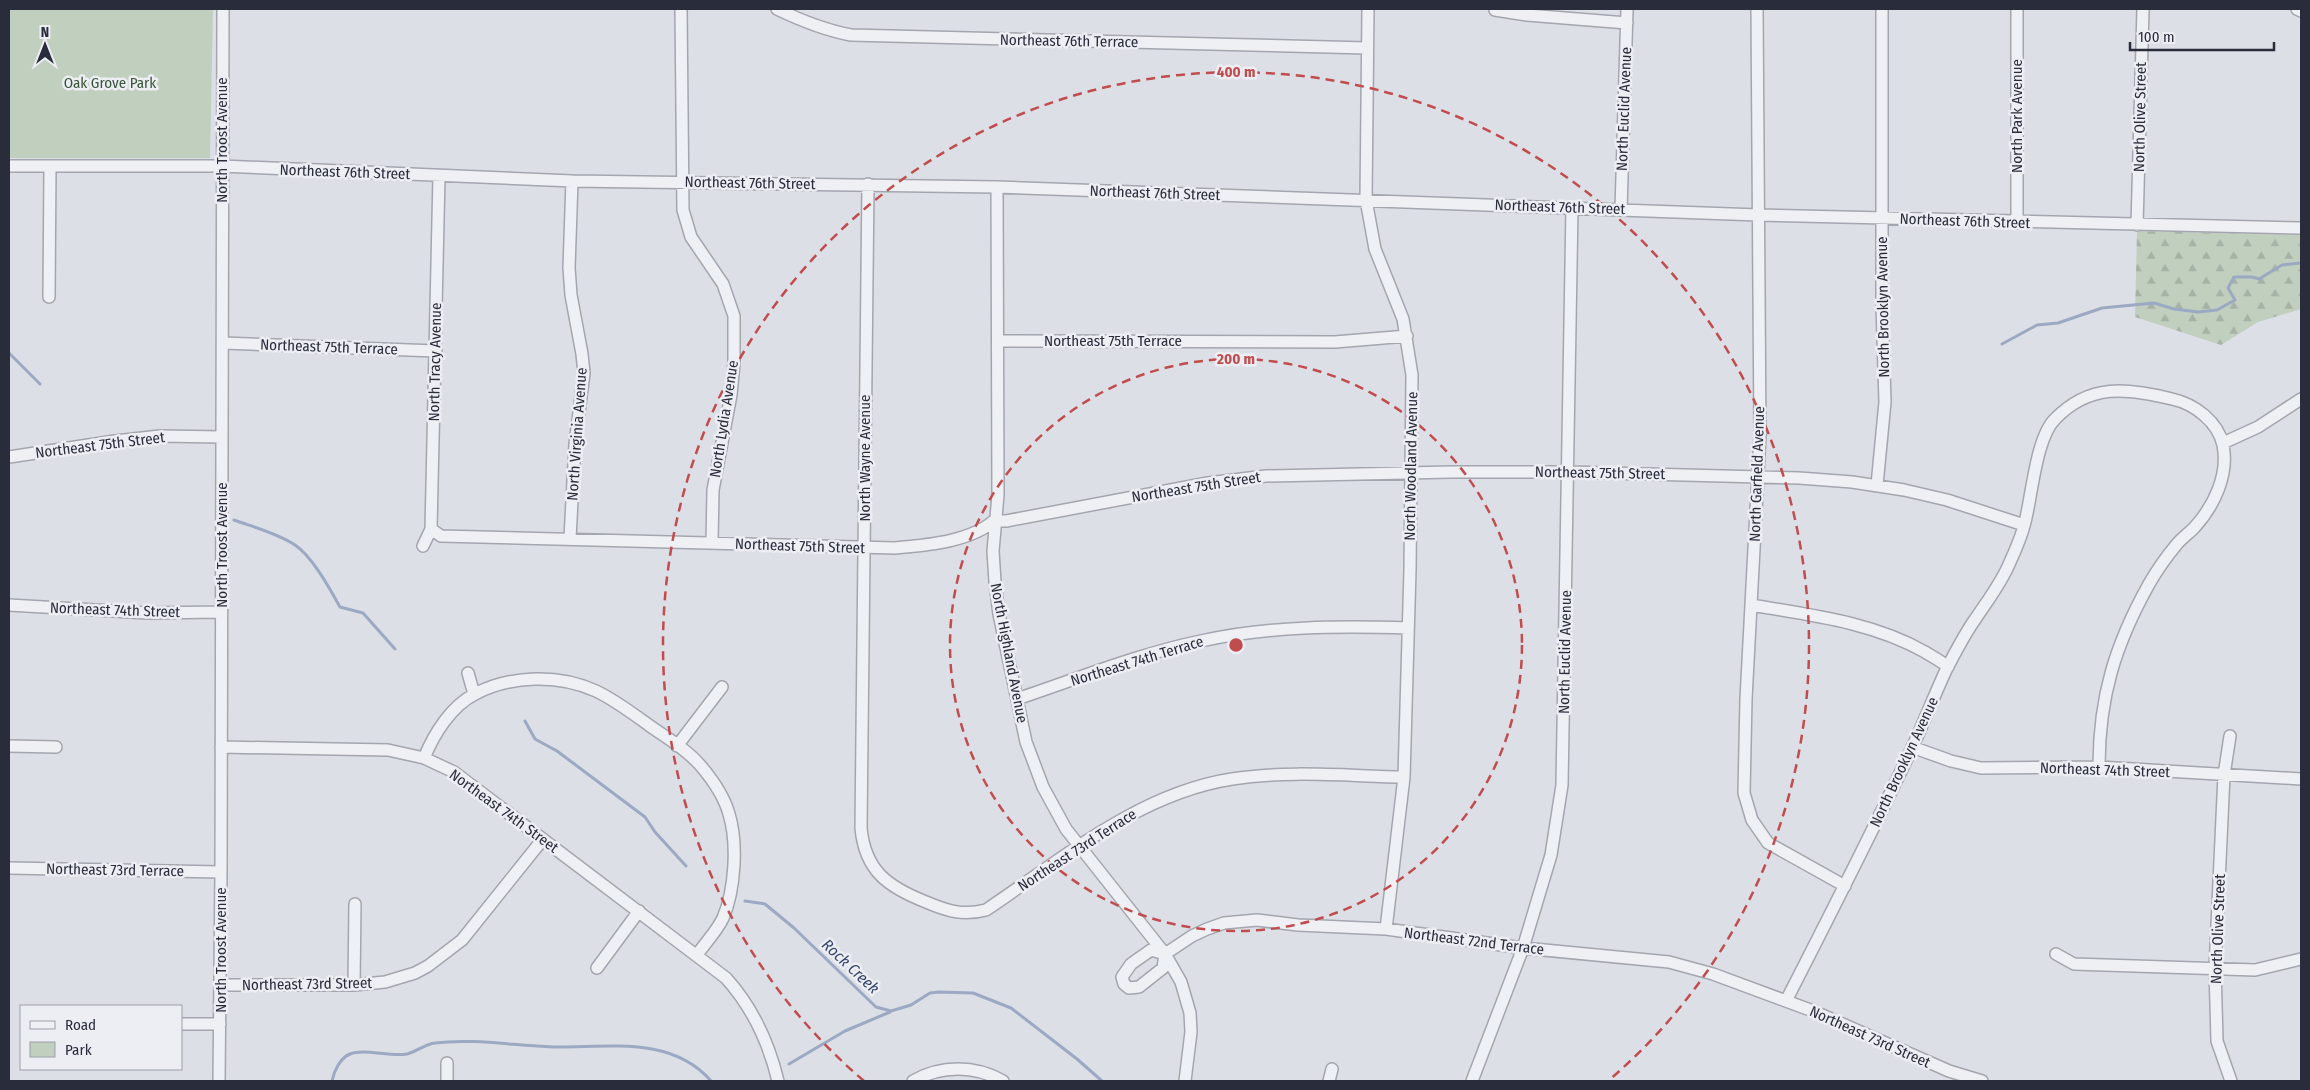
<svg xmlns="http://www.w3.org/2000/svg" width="2310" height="1090" viewBox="0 0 2310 1090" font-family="'Fira Sans Condensed',sans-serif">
	<defs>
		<pattern id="forest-firs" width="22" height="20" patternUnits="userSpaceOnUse" patternTransform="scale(1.25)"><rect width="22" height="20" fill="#c1cfbf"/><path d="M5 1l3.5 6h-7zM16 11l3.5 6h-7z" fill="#a6b2a5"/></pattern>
	</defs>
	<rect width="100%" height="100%" fill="#dddfe6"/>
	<!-- forest -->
	<path fill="url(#forest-firs)" d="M2137,231L2301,235V309L2258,322L2221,345L2135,317Z"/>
	<!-- park -->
	<path fill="#c1cfbf" d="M9,9H213L210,158H9Z"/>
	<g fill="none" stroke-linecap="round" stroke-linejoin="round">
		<!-- stream -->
		<path stroke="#9ba9c3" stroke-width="3" d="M2002,344L2037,325L2058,323L2102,308L2154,303L2174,309L2198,312L2217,310L2235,300L2228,288L2234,277H2252L2259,279L2282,265L2301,263
			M9,353L40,384
			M234,520C253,527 277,533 295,545C312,556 330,589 340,607L363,613L395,649
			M525,721L535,739L557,751L645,817L655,832L686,866
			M745,901L765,904L794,928L876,1007L891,1011L911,1005L930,993L939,992L973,993L1011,1008L1077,1059L1102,1081
			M789,1064L845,1031L890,1012
			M332,1081C334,1071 340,1058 350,1054C364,1048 389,1057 407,1054C416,1052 425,1044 435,1043C472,1038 516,1046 553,1047C608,1048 671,1035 711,1081"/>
		<!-- minor casing -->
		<g stroke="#a3a6af" stroke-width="14">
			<path id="minor" d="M681,9L683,210L691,237L723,284L734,316V363L731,395L713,490L712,542
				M777,9C802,21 824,30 851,35L1367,48
				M1368,9L1366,200L1375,249L1403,319L1412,375L1410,570L1404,777L1386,929
				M1757,9L1760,436L1746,699L1744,793L1752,820L1768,843L1845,886
				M2297,9L2301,11
				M1495,10L1527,15L1627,23
				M9,166H222L572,181L997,187L1758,215L2301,228
				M868,184L861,828C865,871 888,887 926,902C947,911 963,916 986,910C1062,859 1140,793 1232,779C1288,770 1347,776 1404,777
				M997,187L998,495L993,551L995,582L999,614L1026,742L1043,787L1066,829L1165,954L1181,982L1190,1013L1191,1032L1185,1081
				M1621,210L1627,9
				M2017,223V9
				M2137,225L2143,9
				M49,297L50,166
				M998,341L1335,342L1407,336
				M223,343L436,351
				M2223,443L2258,427L2301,399
				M9,457L115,441L160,436L222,437
				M1877,485L1885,402L1882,305V9
				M431,529L441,536L895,548C927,545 970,542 995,520L1006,521L1208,483L1266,476L1451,472H1569L1799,478L1852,482L1904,490L1947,500L2024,525
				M570,538L575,444L584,373L582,354L571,295L569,268L572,181
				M423,546L431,529L439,176
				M9,605L147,613L221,612
				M1751,605C1810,615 1872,622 1925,652C1933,657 1941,661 1948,667
				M468,673L474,694
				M1017,699C1077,679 1138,654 1201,641C1269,626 1339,626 1408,628
				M2230,736L2224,775L2215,968L2217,1041L2231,1081
				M9,746L56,747
				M677,746L722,687
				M221,747L388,750L424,758L454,772L726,978C752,1007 769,1043 778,1081
				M1912,747L1951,761L1981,768L2099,767L2301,779
				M424,758C434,734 451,706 475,694C511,675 559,674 596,691C615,700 632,713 650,726C667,738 686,749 700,765C712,779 724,796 729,814C738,843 735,890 723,918C717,931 705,943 697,955
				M9,868L221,872
				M1151,950L1165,954L1163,968L1139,987L1129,988L1124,984L1122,977L1131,964Z
				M1165,954L1192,936L1207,929L1224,923L1257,920L1298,925L1386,929L1523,948L1669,962L1713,974L1813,1011L1949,1071L1982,1081
				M2056,954L2074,964L2255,970L2301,959
				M597,968L639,911
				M221,985H354L385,982L415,973L428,966L462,940L543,839
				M354,985L355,904
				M1786,1001C1829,917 1872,833 1912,748C1924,722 1934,696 1946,670C1955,653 1965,633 1976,618C1988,600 2002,582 2010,562C2016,549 2022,535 2025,522C2032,495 2036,438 2055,419C2090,383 2127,388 2172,399C2195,404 2218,422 2223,445C2229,475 2214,506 2194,528C2189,533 2182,538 2177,544C2167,556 2157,570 2149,584C2115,645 2099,697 2099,767
				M181,1024H220
				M219,1081L221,872L223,9
				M447,1081V1063
				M913,1081C941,1065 975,1065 1003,1081
				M1329,1081L1332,1069
				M1472,1081L1523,948L1551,855L1562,785L1572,208"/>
		</g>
		<!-- minor -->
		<use href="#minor" stroke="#eff0f4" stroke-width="11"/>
	</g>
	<!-- distance rings -->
	<g fill="none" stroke="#c14c4e" stroke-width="2.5" stroke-dasharray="9 6">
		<circle cx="1236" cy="645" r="286"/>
		<path d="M864 1081A573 573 0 1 1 1608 1081"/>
	</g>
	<g text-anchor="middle" stroke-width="5" stroke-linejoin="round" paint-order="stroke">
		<!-- street labels -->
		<g font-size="15" fill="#282c3b" stroke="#eceef3">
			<text transform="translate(1069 41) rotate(1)" y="5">Northeast 76th Terrace</text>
			<text transform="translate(1624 109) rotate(-88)" y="5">North Euclid Avenue</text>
			<text transform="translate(2017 116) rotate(-90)" y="5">North Park Avenue</text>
			<text transform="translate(2140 117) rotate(-89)" y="5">North Olive Street</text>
			<text transform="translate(222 140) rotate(-90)" y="5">North Troost Avenue</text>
			<text transform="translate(345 172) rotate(2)" y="5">Northeast 76th Street</text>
			<text transform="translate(750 183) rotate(1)" y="5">Northeast 76th Street</text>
			<text transform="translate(1155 193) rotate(2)" y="5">Northeast 76th Street</text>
			<text transform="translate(1560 207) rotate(2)" y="5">Northeast 76th Street</text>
			<text transform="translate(1965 221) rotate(2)" y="5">Northeast 76th Street</text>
			<text transform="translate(1883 307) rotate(-91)" y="5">North Brooklyn Avenue</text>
			<text x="1113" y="346">Northeast 75th Terrace</text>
			<text transform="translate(329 347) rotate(2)" y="5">Northeast 75th Terrace</text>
			<text transform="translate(435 362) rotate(-89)" y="5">North Tracy Avenue</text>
			<text transform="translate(724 419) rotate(-81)" y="5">North Lydia Avenue</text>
			<text transform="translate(577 434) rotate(-86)" y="5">North Virginia Avenue</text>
			<text transform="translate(100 445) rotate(-7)" y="5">Northeast 75th Street</text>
			<text transform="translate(865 458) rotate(-90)" y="5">North Wayne Avenue</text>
			<text transform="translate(1411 466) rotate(-89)" y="5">North Woodland Avenue</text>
			<text transform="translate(1600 473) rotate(1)" y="5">Northeast 75th Street</text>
			<text transform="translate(1757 474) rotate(-88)" y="5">North Garfield Avenue</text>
			<text transform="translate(1196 487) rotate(-9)" y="5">Northeast 75th Street</text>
			<text transform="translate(222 545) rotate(-90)" y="5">North Troost Avenue</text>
			<text transform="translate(800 546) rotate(2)" y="5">Northeast 75th Street</text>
			<text transform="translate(115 610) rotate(2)" y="5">Northeast 74th Street</text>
			<text transform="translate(1565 652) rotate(-89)" y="5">North Euclid Avenue</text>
			<text transform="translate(1009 653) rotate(79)" y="5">North Highland Avenue</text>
			<text transform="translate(1137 661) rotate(-17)" y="5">Northeast 74th Terrace</text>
			<text transform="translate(1904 762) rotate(-65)" y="5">North Brooklyn Avenue</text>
			<text transform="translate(2105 770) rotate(2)" y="5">Northeast 74th Street</text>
			<text transform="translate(504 811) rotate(36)" y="5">Northeast 74th Street</text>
			<text transform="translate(1077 850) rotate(-33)" y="5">Northeast 73rd Terrace</text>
			<text transform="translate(115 870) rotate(1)" y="5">Northeast 73rd Terrace</text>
			<text transform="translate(2218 929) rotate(-88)" y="5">North Olive Street</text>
			<text transform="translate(1474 941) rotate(7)" y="5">Northeast 72nd Terrace</text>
			<text transform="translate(221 950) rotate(-90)" y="5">North Troost Avenue</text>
			<text transform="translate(307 984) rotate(-1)" y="5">Northeast 73rd Street</text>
			<text transform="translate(1870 1037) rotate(24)" y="5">Northeast 73rd Street</text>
		</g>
		<!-- park labels -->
		<g font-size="15" fill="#385537" stroke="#eceef3">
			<text x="110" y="88">Oak Grove Park</text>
		</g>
		<!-- water labels -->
		<g font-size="16" font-style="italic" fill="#36476b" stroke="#eceef3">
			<text transform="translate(851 966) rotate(43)" y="6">Rock Creek</text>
		</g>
	</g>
	<circle cx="1236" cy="645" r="8" fill="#c14c4e" stroke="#eceef3" stroke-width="2.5"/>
	<g font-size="15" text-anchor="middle" font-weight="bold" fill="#c14c4e" stroke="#eceef3" stroke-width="5" stroke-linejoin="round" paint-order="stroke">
		<text x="1236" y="77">400 m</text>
		<text x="1236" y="364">200 m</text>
	</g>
	<!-- border -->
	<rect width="2310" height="1090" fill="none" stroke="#282c3b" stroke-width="20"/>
	<!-- legend -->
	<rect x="20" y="1005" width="162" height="65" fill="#eceef3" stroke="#9ea0a9"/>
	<rect x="30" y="1021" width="25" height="8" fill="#eff0f4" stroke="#9ea0a9"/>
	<text x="65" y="1030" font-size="15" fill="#282c3b">Road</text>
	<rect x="30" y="1042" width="25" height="15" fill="#c1cfbf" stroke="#9ea0a9"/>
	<text x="65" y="1055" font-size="15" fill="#282c3b">Park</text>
	<!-- north arrow -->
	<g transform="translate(45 45)" stroke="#eceef3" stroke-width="4" paint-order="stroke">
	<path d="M0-4L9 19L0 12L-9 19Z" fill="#282c3b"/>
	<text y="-8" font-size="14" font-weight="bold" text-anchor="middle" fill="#282c3b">N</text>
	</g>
	<!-- scale -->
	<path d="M2130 42v8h144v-8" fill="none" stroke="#282c3b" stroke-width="2.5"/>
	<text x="2138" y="42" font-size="15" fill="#282c3b" stroke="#eceef3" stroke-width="4" paint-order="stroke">100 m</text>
</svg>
